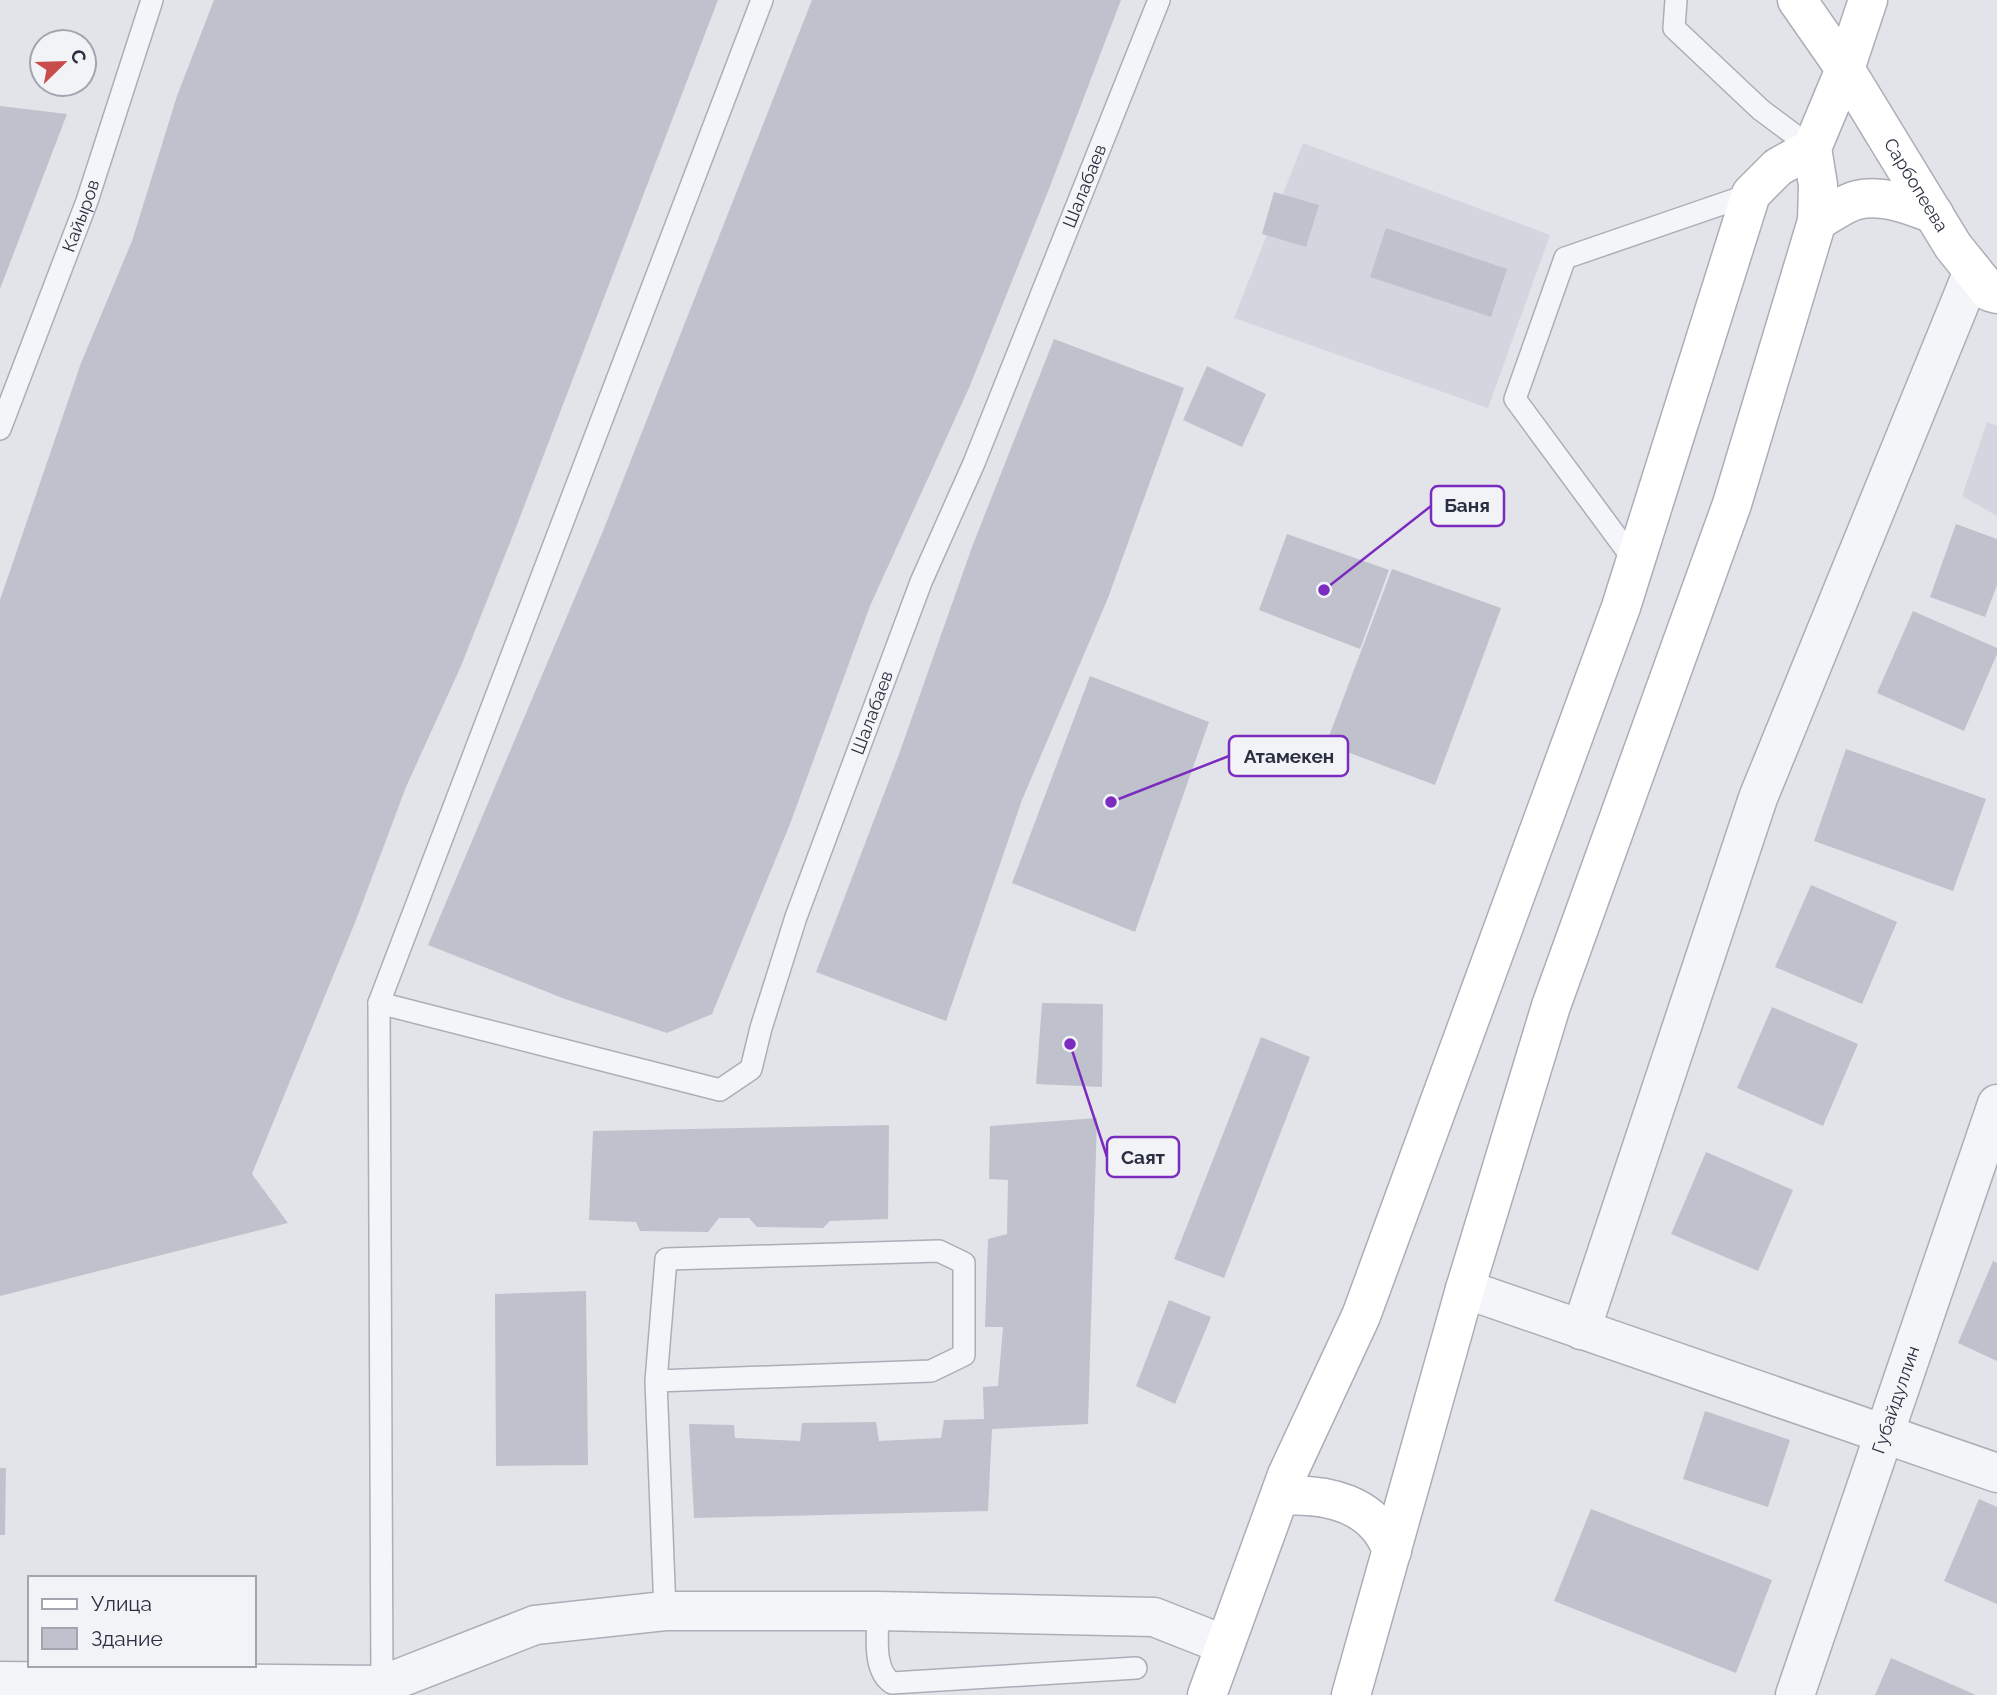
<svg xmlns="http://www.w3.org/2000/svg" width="1997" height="1695" viewBox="0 0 1997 1695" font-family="Raleway,sans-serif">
	<rect width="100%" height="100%" fill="#e2e4ea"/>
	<!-- built -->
	<path fill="#d4d6df" d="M1303,143L1550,235L1488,408L1234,318Z
		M1987,422L1997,426V516L1962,496Z"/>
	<!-- building -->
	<path fill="#bfc2cc" d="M214,0H718L515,530L461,666L406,787L356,920L252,1174L288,1223L0,1296V600L81,363L132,241L177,96Z
		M812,0H1121L1049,189L969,388L870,606L790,824L712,1014L667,1033L565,999L428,945L603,531Z
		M0,106L67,114L0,289Z
		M1274,192L1319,205L1306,247L1262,234Z
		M1386,228L1507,269L1491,317L1370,277Z
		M1054,339L1184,388L1108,598L1022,800L946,1021L816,972L898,757L972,547Z
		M1207,366L1266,394L1242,447L1183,420Z
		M1956,524L1997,539V585L1985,617L1930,597Z
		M1287,534L1389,570L1360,649L1259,610Z
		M1392,569L1501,608L1435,785L1326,744Z
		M1913,611L1997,648V654L1964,731L1877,693Z
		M1090,676L1209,722L1135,932L1012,883Z
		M1846,749L1986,799L1953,891L1814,841Z
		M1811,885L1897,922L1862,1004L1775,967Z
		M1042,1003L1103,1004L1102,1087L1036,1084Z
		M1772,1007L1858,1044L1823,1126L1737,1088Z
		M1261,1037L1310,1057L1224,1278L1174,1259Z
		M1097,1118L1088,1424L992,1429L988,1511L694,1518L689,1424L734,1425L735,1438L800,1441L802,1423L876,1422L879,1441L941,1438L944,1420L984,1419L983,1387L998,1386L1003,1327H985L988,1239L1007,1234L1008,1180L989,1179L990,1126Z
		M889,1125L888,1219L830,1221L823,1228L757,1227L749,1218H719L708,1232L640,1231L636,1222L589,1220L593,1131Z
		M1706,1152L1793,1190L1758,1271L1671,1234Z
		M1993,1261L1997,1263V1361L1958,1343Z
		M586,1291L588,1465L496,1466L495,1294Z
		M1169,1300L1211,1317L1175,1404L1136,1386Z
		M1705,1411L1790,1440L1768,1507L1683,1479Z
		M0,1468H6L5,1535H0Z
		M1979,1499L1997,1507V1604L1944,1581Z
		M1591,1509L1772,1580L1736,1673L1554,1601Z
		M1891,1658L1976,1695H1875Z"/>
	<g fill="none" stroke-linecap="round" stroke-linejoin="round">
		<!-- lane casing -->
		<g stroke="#abaeb7" stroke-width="24">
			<g id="lane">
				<path d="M1676,0L1674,28L1761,110L1812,148"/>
				<path id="s1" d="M0,429L87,201L152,0"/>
				<path d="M1636,563L1515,399L1565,258L1751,194"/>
				<path id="s2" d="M379,1003L720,1090L751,1069L761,1028L796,917L921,582L974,463L1159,0"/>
				<path d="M656,1381L931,1371L964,1355V1263L939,1251L666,1259L656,1381L665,1611"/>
				<path d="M878,1611C878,1633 872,1670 892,1683L1136,1668"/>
				<path d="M382,1685L379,1003L762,0"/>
			</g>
		</g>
		<!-- street casing -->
		<g stroke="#abaeb7" stroke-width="41">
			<g id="street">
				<path d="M1465,1289L1997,1473"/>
				<path d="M1581,1330L1758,798L1973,271"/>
				<path d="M0,1681L382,1685L535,1625L665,1611H878L1154,1617L1225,1645"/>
				<path id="s3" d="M1795,1695L1997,1104"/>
			</g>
		</g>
		<!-- secondary casing -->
		<g stroke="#abaeb7" stroke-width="41">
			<g id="secondary">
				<path id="s4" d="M1797,0L1845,69L1953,246L1990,292L1997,294"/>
				<path d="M1812,148L1845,69L1868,0"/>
				<path d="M1817,221C1829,215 1844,203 1857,200C1884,194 1909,205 1934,214"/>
				<path d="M1280,1496C1326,1493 1375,1503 1392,1551"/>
				<path d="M1207,1695L1287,1475L1361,1316L1621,607L1751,194L1778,167L1812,148"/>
				<path d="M1351,1695L1465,1289L1551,1006L1732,504L1817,221L1818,185L1812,148"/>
			</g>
		</g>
		<!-- lane -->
		<use href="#lane" stroke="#f4f5f8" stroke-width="21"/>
		<!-- street -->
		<use href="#street" stroke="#f4f5f8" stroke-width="38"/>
		<!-- secondary -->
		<use href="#secondary" stroke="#fff" stroke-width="38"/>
	</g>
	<g text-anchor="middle" stroke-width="6" stroke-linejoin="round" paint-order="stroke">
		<!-- street labels -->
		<g font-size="18" fill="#2a2f41" stroke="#f1f3f7">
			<text dy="6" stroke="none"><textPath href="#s2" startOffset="1334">Шалабаев</textPath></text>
			<text dy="6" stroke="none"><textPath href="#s4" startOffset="220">Сарбопеева</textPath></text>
			<text dy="6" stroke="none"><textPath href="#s1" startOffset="228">Кайыров</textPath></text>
			<text dy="6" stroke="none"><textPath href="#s2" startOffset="766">Шалабаев</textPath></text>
			<text dy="6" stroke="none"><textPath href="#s3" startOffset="312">Губайдуллин</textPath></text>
		</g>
	</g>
	<!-- callouts -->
	<path fill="none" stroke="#7b2cbf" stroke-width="2.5" d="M1324 590L1431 506M1111 802L1229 756M1070 1044L1107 1157"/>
	<g fill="#7b2cbf" stroke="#f1f3f7" stroke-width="2.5">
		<circle cx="1324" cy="590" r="7"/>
		<circle cx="1111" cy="802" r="7"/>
		<circle cx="1070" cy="1044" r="7"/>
	</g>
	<g fill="#f1f3f7" stroke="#7b2cbf" stroke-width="2.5">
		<rect x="1431" y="486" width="73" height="40" rx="7"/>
		<rect x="1229" y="736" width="119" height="40" rx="7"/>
		<rect x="1107" y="1137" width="72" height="40" rx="7"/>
	</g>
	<g font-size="19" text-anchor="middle" font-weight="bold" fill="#2a2f41">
		<text x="1467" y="512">Баня</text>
		<text x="1289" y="763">Атамекен</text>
		<text x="1143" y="1164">Саят</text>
	</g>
	<!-- legend -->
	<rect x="28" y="1576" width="228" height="91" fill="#f1f3f7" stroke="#a1a5ae" stroke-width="2"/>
	<rect x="42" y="1599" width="35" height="10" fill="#ffffff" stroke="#a1a5ae" stroke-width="2"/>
	<text x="91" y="1611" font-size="21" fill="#2a2f41">Улица</text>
	<rect x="42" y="1628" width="35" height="21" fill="#bfc2cc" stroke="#a1a5ae" stroke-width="2"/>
	<text x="91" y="1646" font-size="21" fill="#2a2f41">Здание</text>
	<!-- north arrow -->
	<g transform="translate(63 63) rotate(67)"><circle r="33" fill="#f1f3f7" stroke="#a1a5ae" stroke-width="2"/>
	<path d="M0-5L12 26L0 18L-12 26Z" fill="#ca4b4c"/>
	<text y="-10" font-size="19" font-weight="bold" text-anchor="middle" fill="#2a2f41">С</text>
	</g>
</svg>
